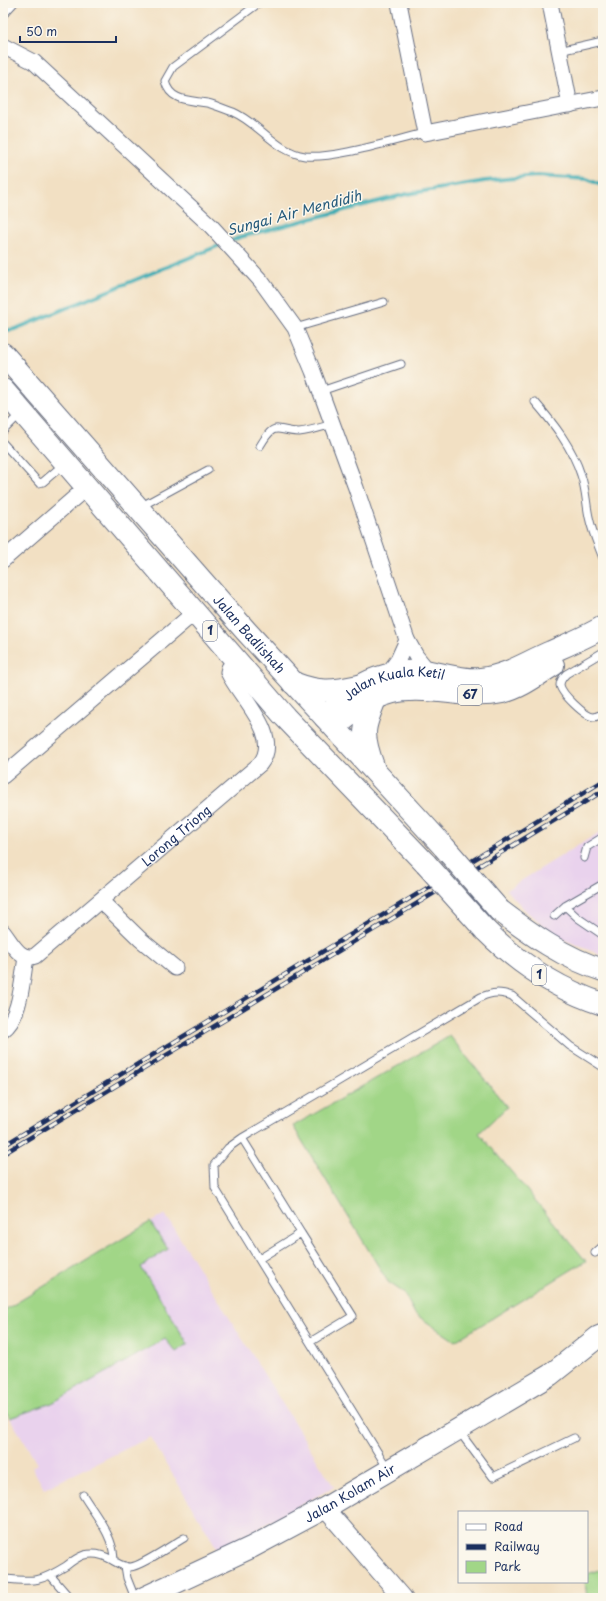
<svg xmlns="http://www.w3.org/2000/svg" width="606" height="1601" viewBox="0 0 606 1601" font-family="'Playpen Sans',sans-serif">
	<rect width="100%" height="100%" fill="#fbf7ec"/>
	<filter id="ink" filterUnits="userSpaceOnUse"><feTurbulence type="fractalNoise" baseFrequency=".025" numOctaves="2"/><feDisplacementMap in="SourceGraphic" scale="8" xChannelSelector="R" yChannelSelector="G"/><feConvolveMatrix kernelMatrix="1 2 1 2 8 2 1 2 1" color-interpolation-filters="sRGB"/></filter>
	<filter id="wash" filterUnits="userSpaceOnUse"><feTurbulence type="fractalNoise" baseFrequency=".012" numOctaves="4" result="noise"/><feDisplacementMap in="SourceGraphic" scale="16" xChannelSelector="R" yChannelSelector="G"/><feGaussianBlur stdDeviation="0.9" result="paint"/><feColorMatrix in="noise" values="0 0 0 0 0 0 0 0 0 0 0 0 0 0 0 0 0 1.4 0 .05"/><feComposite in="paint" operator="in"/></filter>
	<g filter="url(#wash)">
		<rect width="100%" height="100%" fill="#f2e0c3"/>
		<!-- built -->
		<path fill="#e9d2ed" d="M603,830V956L560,938L528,913L506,890Z
			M165,1214L334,1487L218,1550L150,1437L44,1489L32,1467L38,1464L3,1407V1311Z"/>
		<!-- green -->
		<path fill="#a1d687" stroke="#5e8272" d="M450,1036L507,1107L479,1133L586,1261L455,1341L415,1314L404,1293L388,1282L293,1126Z
			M150,1222L168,1249L141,1267L188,1344L176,1352L165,1339L52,1403L10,1418L3,1407V1311Z
			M603,1569V1598H587L585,1582H587V1574Z"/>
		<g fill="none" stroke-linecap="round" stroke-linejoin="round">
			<!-- stream -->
			<path stroke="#3aacb4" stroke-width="4" d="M229,242L240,237L407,194L485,181L537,176L587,179L603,186
				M3,331L15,329L223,244"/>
		</g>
	</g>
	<g filter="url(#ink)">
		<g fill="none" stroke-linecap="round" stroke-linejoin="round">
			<!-- service casing -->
			<g stroke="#666d81" stroke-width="9">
				<path id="service" d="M259,3L173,67L165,81C170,102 190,100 207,103C216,105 224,109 233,112C259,123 276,152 305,156C335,159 394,140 425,133
					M3,15L14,3
					M559,51L603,41
					M295,328L384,302
					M321,391L401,364
					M535,402C554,424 572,447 581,475C586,489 586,503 589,517C592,532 598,545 603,558
					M3,431L21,413
					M3,443L39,483L43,482L64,464
					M260,446C276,419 276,432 299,432C310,431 322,427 333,424
					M140,507L208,470
					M603,652L566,674C563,677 560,680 560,685C561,693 585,717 594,717C596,717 601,714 603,714
					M584,858L587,847L603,837
					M565,906L578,918L603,935
					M554,916L565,906L603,884
					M242,1138L301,1233
					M595,1253L603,1246
					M259,1259L301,1233L353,1316L310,1342
					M459,1431L493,1477L574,1438
					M388,1469L215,1188L214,1165L228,1148L242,1138L481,997C493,992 500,992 512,996L570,1046L603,1067
					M83,1495C95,1515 114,1536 114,1560
					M125,1566L127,1578L135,1598
					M50,1575L70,1598
					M5,1579C35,1582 40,1582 66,1566C71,1562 78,1557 84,1555C108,1550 115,1567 130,1567C140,1567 173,1544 184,1538"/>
			</g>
			<!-- minor casing -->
			<g stroke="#666d81" stroke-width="17">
				<g id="minor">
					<path d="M399,3L425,133L603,98"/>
					<path d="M550,3L570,105"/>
					<path d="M3,46L34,62L211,226L261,281L295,328L313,371L356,488L407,640L416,656L429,672"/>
					<path d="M3,560L87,487"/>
					<path d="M386,676L398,660L407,640"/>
					<path d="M3,776L195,612"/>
					<path d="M101,901L140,939L175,968"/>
					<path id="s1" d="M3,932C11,942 20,962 35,956L260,764C283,736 240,698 228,672L229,668L236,661"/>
					<path d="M3,1030C21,1017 22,979 26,958"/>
				</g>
			</g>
			<!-- tertiary casing -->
			<g stroke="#666d81" stroke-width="20">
				<path id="tertiary" d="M325,1508L403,1598"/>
			</g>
			<!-- secondary casing -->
			<g stroke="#666d81" stroke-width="23">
				<g id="secondary">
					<path id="s2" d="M143,1598L252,1547L325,1508L550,1375L598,1337L603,1335"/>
				</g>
			</g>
			<!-- primary casing -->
			<g stroke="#666d81" stroke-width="24">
				<g id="primary">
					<path id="s3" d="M3,354L246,631L444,847"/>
					<path d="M3,390L285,717L426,864"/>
					<path d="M293,683C319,693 332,692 359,686"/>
					<path id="s4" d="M325,717C337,707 349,693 362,685C380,675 409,669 430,672C447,675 464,681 481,679C507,676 527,662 551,652C569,644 586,637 603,627"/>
					<path d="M342,721C382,688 399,687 450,692C467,694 484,696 502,692C520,688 537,675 553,665"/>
					<path d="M373,766C361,733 363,728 376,697"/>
					<path d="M499,910C532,935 564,958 603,970"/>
					<path d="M485,930C519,964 556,989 603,1004"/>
				</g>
			</g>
			<!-- service -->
			<use href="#service" stroke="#fff" stroke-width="7"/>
			<!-- minor -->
			<use href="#minor" stroke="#fff" stroke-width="15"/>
			<!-- tertiary -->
			<use href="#tertiary" stroke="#fff" stroke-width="18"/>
			<!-- secondary -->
			<use href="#secondary" stroke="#fff" stroke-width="21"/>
			<!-- primary -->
			<use href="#primary" stroke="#fff" stroke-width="22"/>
			<!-- rail casing -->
			<g stroke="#1b2f5e" stroke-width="4.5">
				<path id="rail" d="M3,1146L603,781
					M3,1154L603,791"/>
			</g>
			<!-- rail -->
			<use href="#rail" stroke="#fbf7ec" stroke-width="3" stroke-dasharray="9" stroke-linecap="butt"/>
			<!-- primary-bridge casing -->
			<g stroke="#666d81" stroke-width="24" stroke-linecap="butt">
				<path id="primary-bridge" d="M444,847L499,910
					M426,864L485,930"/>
			</g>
			<!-- primary-bridge -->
			<use href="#primary-bridge" stroke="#fff" stroke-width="22"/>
		</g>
	</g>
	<g text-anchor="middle" stroke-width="3" stroke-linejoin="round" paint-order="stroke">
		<!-- shield labels -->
		<g fill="#fbf7ec" stroke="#5e6b89" stroke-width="1">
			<rect x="203" y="621" width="14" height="20" rx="3"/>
			<rect x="458" y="685" width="24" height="20" rx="3"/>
			<rect x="532" y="965" width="14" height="20" rx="3"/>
		</g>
		<g font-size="12" font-weight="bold" fill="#1b2f5e">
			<text x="210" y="635">1</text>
			<text x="470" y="699">67</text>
			<text x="539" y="979">1</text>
		</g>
		<!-- street labels -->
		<g font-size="13" fill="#1b2f5e" stroke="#fbf7ec">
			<text dy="5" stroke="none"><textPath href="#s3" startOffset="373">Jalan Badlishah</textPath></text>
			<text dy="5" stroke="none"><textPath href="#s4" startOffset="81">Jalan Kuala Ketil</textPath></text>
			<text dy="5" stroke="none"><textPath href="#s1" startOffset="229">Lorong Triong</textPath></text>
			<text dy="5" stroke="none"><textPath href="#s2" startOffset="232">Jalan Kolam Air</textPath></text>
		</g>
		<!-- water labels -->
		<g font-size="14" font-style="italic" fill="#265b7c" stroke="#fbf7ec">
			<text transform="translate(294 213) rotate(-15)" y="5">Sungai Air Mendidih</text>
		</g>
	</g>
	<!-- margin -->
	<rect width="606" height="1601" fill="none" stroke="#fbf7ec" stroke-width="16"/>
	<!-- legend -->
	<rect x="458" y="1511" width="130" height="72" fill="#fbf7ec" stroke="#a1a7b3"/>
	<rect x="466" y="1524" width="20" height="6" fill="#ffffff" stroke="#a1a7b3"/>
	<text x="494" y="1531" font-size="12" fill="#1b2f5e">Road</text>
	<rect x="466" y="1544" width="20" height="6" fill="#1b2f5e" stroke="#a1a7b3"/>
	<text x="494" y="1551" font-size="12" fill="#1b2f5e">Railway</text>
	<rect x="466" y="1561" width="20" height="12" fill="#a1d687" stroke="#a1a7b3"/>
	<text x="494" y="1571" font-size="12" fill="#1b2f5e">Park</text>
	<!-- scale -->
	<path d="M20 36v6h96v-6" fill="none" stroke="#1b2f5e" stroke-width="2"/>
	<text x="26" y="36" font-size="12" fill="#1b2f5e" stroke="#fbf7ec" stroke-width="3" paint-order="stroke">50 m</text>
</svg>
